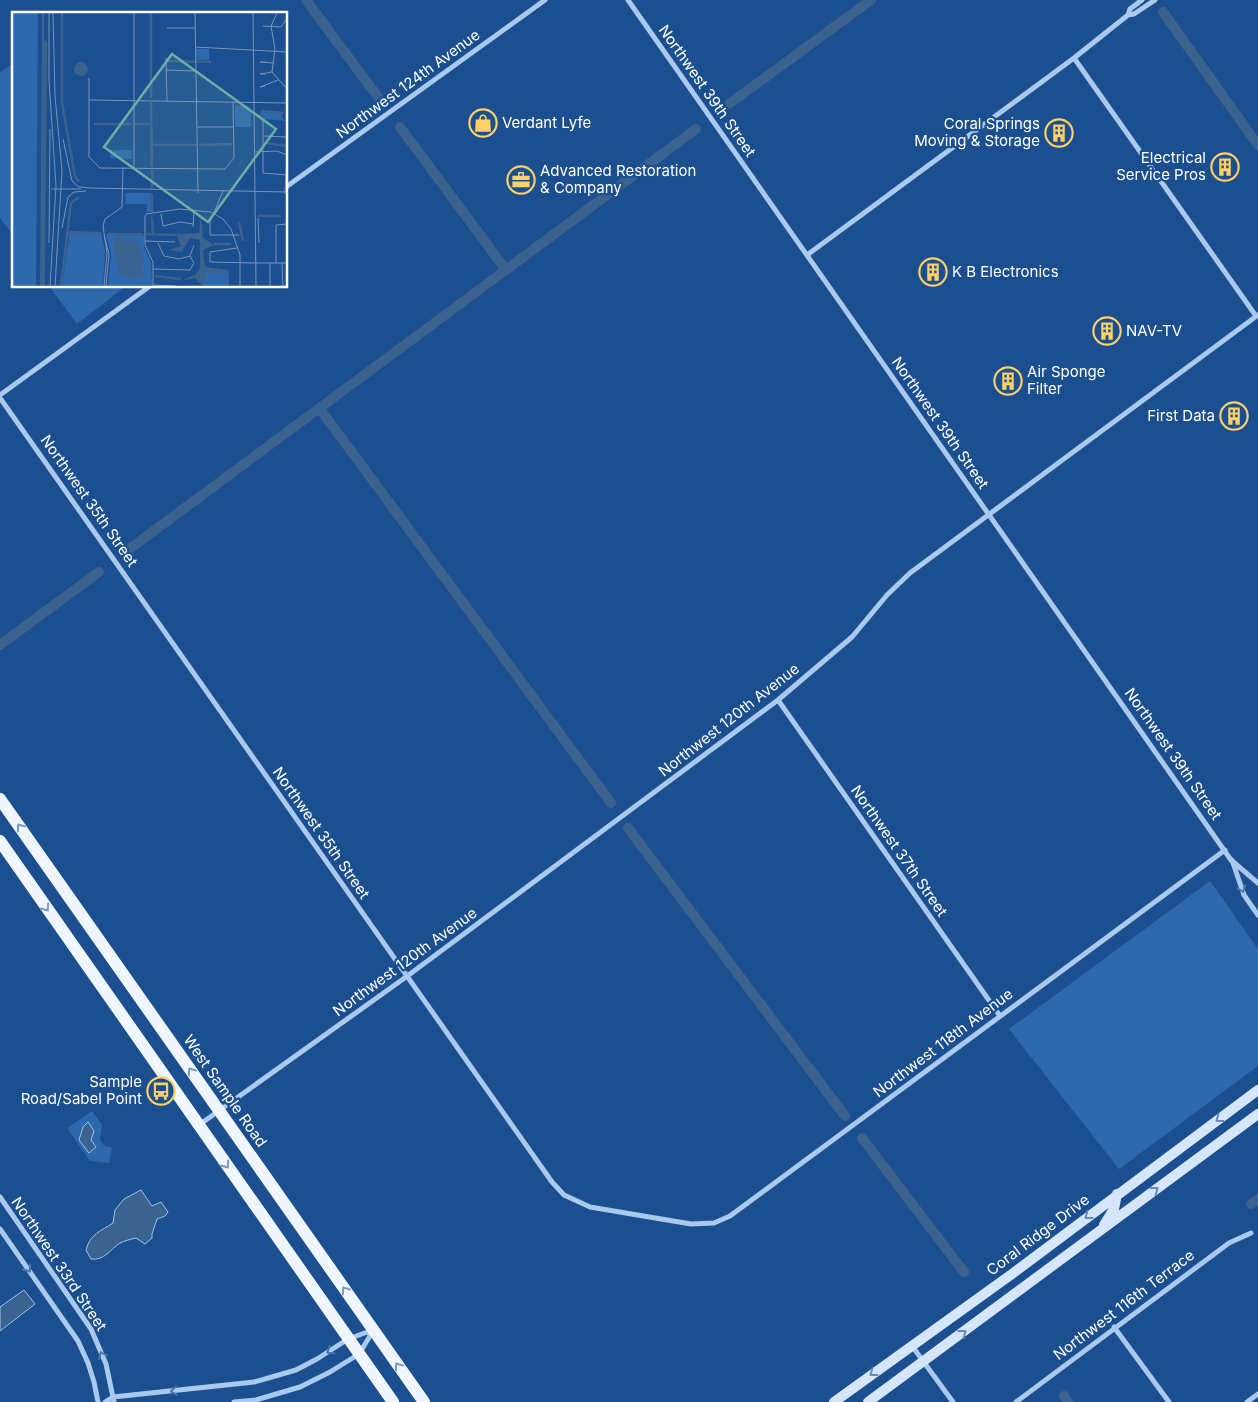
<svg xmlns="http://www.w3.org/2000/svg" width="1258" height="1402" viewBox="0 0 1258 1402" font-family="Inter,sans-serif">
	<rect width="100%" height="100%" fill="#1b4f8f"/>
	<!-- green -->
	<path fill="#2e69ad" d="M10,65L14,70V237L0,218V73Z
		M49,286H126L77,324Z
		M1210,881L1258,949V1066L1119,1169L1009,1029Z
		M92,1111L102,1125L100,1139L104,1146L112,1147L109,1163L90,1161L67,1128Z"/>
	<!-- water -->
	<path fill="#3c6290" stroke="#9cc4f0" d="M88,1122L94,1131L91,1140L96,1147L89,1153L79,1140L83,1127Z
		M141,1190L152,1206L161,1202L168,1212L165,1216L157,1219L152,1234V1238L145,1244L136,1238C131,1239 124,1241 120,1243C111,1249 104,1261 91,1259L86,1250C90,1234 101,1231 113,1223L115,1210L124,1199Z
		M24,1290L35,1304L0,1331V1307Z"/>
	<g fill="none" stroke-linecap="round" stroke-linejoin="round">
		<!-- canal -->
		<path stroke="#3c6290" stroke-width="10" d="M306,0L378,97
			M1163,12L1258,145
			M729,104L871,0
			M400,127L506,270
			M320,409L611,803
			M128,550L696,129
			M0,645L99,572
			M628,828L845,1116
			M862,1138L964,1272
			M1251,1204L1258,1199
			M1064,1396L1068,1402"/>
		<!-- street -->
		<path stroke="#a9c9ee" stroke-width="5" d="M628,0L1231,860L1258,883
			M1128,15L1134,14L1155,0
			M1074,58L1256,316
			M286,187L545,0
			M807,255L1074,58L1128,15L1130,9L1142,0
			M0,395L150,286
			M0,398L552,1182L564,1195L590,1207L691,1224L714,1223L730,1216L1225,850
			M778,700L1000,1016
			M1232,860L1244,895L1258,915
			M199,1125L406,977L778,700L852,637L887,595L910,573L1258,315
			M0,1197L91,1329L106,1364L114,1402
			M0,1229L78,1341L88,1363L94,1382L98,1402
			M1114,1327L1169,1402
			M912,1346L953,1402
			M105,1402L113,1397L254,1382L296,1370L317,1359L348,1339L373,1330
			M234,1402L256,1400L300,1387L330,1372L359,1354L373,1331
			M1016,1402L1229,1243L1251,1233
			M1247,1402L1258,1394"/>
		<!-- secondary -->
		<path stroke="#d6e6fa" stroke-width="10" d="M1104,1225L1114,1209L1117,1194
			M834,1402L1012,1274L1258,1090
			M868,1402L1258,1114"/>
		<!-- primary -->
		<path stroke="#f0f6ff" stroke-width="12" d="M0,799L424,1402
			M0,841L393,1402"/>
	</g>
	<!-- one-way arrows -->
	<defs><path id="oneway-chevron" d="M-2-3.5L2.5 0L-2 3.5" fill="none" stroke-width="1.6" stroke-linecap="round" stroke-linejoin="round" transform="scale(1.25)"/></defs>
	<g stroke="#7b9ac1">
		<use href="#oneway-chevron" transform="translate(20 827) rotate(-125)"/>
		<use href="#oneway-chevron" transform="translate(46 908) rotate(55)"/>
		<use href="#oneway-chevron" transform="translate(191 1071) rotate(-125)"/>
		<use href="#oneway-chevron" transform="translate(226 1165) rotate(55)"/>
		<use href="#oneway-chevron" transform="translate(345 1290) rotate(-125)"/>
		<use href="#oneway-chevron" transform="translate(398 1366) rotate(-125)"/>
	</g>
	<g stroke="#4674ac">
		<use href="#oneway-chevron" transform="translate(1242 889) rotate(68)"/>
		<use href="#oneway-chevron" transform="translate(28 1269) rotate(55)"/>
		<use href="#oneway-chevron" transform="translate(330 1351) rotate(146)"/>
		<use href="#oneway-chevron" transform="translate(102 1355) rotate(-114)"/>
		<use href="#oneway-chevron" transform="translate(174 1391) rotate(174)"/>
	</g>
	<g stroke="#668bba">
		<use href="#oneway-chevron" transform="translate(1219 1119) rotate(144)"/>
		<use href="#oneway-chevron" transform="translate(1155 1190) rotate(-37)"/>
		<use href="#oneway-chevron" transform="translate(1088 1216) rotate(143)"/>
		<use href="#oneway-chevron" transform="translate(963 1333) rotate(-37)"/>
		<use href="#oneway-chevron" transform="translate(873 1373) rotate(143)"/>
	</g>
	<!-- icons -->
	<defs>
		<g id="shop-ring" transform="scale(1.4375)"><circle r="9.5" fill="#1b4f8f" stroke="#ffd166" stroke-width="1.5"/><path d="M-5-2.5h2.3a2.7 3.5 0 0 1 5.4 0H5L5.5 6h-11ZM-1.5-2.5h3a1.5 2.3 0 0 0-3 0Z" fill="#ffd166"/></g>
		<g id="building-ring" transform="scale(1.4375)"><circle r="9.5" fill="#1b4f8f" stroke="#ffd166" stroke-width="1.5"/><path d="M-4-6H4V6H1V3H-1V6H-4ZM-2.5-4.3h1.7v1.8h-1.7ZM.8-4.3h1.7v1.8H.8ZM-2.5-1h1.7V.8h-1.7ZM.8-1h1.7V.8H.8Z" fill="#ffd166"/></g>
		<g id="office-ring" transform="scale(1.4375)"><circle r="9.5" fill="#1b4f8f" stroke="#ffd166" stroke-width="1.5"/><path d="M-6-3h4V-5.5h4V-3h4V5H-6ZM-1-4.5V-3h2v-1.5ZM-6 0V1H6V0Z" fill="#ffd166"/></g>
		<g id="bus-ring" transform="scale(1.4375)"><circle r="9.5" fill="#1b4f8f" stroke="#ffd166" stroke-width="1.5"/><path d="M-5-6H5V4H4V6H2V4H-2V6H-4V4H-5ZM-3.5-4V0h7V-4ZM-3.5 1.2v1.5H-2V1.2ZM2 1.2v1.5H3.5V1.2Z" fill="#ffd166"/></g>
	</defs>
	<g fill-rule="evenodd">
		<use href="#shop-ring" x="483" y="123"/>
		<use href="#building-ring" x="1059" y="133"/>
		<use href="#building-ring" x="1225" y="167"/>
		<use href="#office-ring" x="521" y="180"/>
		<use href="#building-ring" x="933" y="272"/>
		<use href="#building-ring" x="1107" y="331"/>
		<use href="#building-ring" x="1008" y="381"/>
		<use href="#building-ring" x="1234" y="416"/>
		<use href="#bus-ring" x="161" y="1091"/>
	</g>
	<g text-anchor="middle" stroke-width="4.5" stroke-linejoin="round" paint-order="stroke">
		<!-- street labels -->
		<g font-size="15" fill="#fff" stroke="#1b4f8f">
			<text transform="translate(408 84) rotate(-36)" y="5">Northwest 124th Avenue</text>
			<text transform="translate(707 91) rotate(55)" y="5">Northwest 39th Street</text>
			<text transform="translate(940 423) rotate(55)" y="5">Northwest 39th Street</text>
			<text transform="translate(89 501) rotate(55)" y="5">Northwest 35th Street</text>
			<text transform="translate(729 720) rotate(-38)" y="5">Northwest 120th Avenue</text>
			<text transform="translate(1173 754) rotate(55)" y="5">Northwest 39th Street</text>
			<text transform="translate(321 833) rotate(55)" y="5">Northwest 35th Street</text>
			<text transform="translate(899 851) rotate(55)" y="5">Northwest 37th Street</text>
			<text transform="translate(405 962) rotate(-36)" y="5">Northwest 120th Avenue</text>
			<text transform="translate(943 1043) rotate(-37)" y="5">Northwest 118th Avenue</text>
			<text transform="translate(225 1091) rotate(55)" y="5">West Sample Road</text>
			<text transform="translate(1038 1235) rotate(-37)" y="5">Coral Ridge Drive</text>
			<text transform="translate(59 1264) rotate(56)" y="5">Northwest 33rd Street</text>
			<text transform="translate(1124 1305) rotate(-37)" y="5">Northwest 116th Terrace</text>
		</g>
		<!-- poi labels -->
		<g font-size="15" fill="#fff" stroke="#1b4f8f" text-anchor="start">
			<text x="502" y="128">Verdant Lyfe</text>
			<text x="1040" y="129" text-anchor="end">Coral Springs<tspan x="1040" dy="17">Moving &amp; Storage</tspan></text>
			<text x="1206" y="163" text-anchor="end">Electrical<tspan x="1206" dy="17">Service Pros</tspan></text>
			<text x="540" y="176">Advanced Restoration<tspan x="540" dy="17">&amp; Company</tspan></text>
			<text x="952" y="277">K B Electronics</text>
			<text x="1126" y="336">NAV-TV</text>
			<text x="1027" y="377">Air Sponge<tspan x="1027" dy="17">Filter</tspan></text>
			<text x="1215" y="421" text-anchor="end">First Data</text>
			<text x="142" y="1087" text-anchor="end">Sample<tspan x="142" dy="17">Road/Sabel Point</tspan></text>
		</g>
	</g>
	<!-- overview -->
	<g transform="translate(12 12)">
		<rect width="275" height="275" fill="#1b4f8f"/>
		<path d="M0,1H26L24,274H0ZM184,37H197V48H184ZM223,93L239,95V115H223ZM250,100L270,101V106L275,109L251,107ZM98,138H120V147L98,146ZM114,181H139V200H135V192H113ZM58,219L89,220L93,239L91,274H50ZM94,223H132V236L139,249L140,274H96L99,242ZM217,258V274H191L193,261H216Z" fill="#2e69ad"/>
		<path d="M30,28L35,29L33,274H28ZM62 57a7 7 0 1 1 14 0a7 7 0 1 1-14 0ZM189,202L191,226L202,233L191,238L193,255L217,258L216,261H193L191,274L183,266L169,269L184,262L188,255V228L178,226L170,240L157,238L169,234L164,222L187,221ZM105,222L115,230L120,229L121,222L131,246L130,265L120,266L108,262L101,234Z" fill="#3c6290"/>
		<path fill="none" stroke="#3c6290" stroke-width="2.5" d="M50,1V91L63,164L67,170M139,1V86M31,29V1M156,49L199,50M139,90L140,155M249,107L250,99L272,101M82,112H120M123,112H139M253,131L275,134M140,133H185M187,133L220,132M140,158V176M140,182V200M246,204H269M140,205L141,222M227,211L231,229M55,221L89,222M95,222H131M134,222L164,223M202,232H219M143,264L169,267M49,274L59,191L67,185"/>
		<path fill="none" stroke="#7695bc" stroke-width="1" d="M37,1V68L44,174L38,274M41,1L43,84L50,159L43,274M183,1L186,181M241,1L244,274M265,1L259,14L263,37L260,60L275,77M251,14L269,15L275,6M155,16H183M183,35L275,40M154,46L155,89M253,50H248L261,51M154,58L183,59M253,62H248L260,60M77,66V145L88,156L213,157L222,146L221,90M253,74L248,75L266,68M77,88L275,91M251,109V161L275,163M186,115H221M251,124L275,125M51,127L60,169L67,175L79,176M242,140L265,139L275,143M122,156V1M79,176L275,180M39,177H69M211,179L198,210V223H227M273,182L275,146M149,202L151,214L168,210L181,212M133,205L134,202L168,197L199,200L211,207L219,217L228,243V274M133,205V233L141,250V274M246,206L247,231M181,215L182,199M50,216L56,185L62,180L74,179M92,223L97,242L94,274M133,229L163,230M37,231L38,117M146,231L152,244L167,247L178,244L182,233M225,236L198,240V250L243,251M244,251H275M258,251V274M264,251V213L275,212M270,251L271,274M141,257L178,258L182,251L178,244M141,273L164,274M92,274L95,241L91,214L93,207L110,195L111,156"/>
		<path fill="#6fada8" fill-opacity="0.15" stroke="#6fada8" stroke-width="2.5" d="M160,42L264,117L196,210L92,135Z"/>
		<rect width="275" height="275" fill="none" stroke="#fff" stroke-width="2.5"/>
	</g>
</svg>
